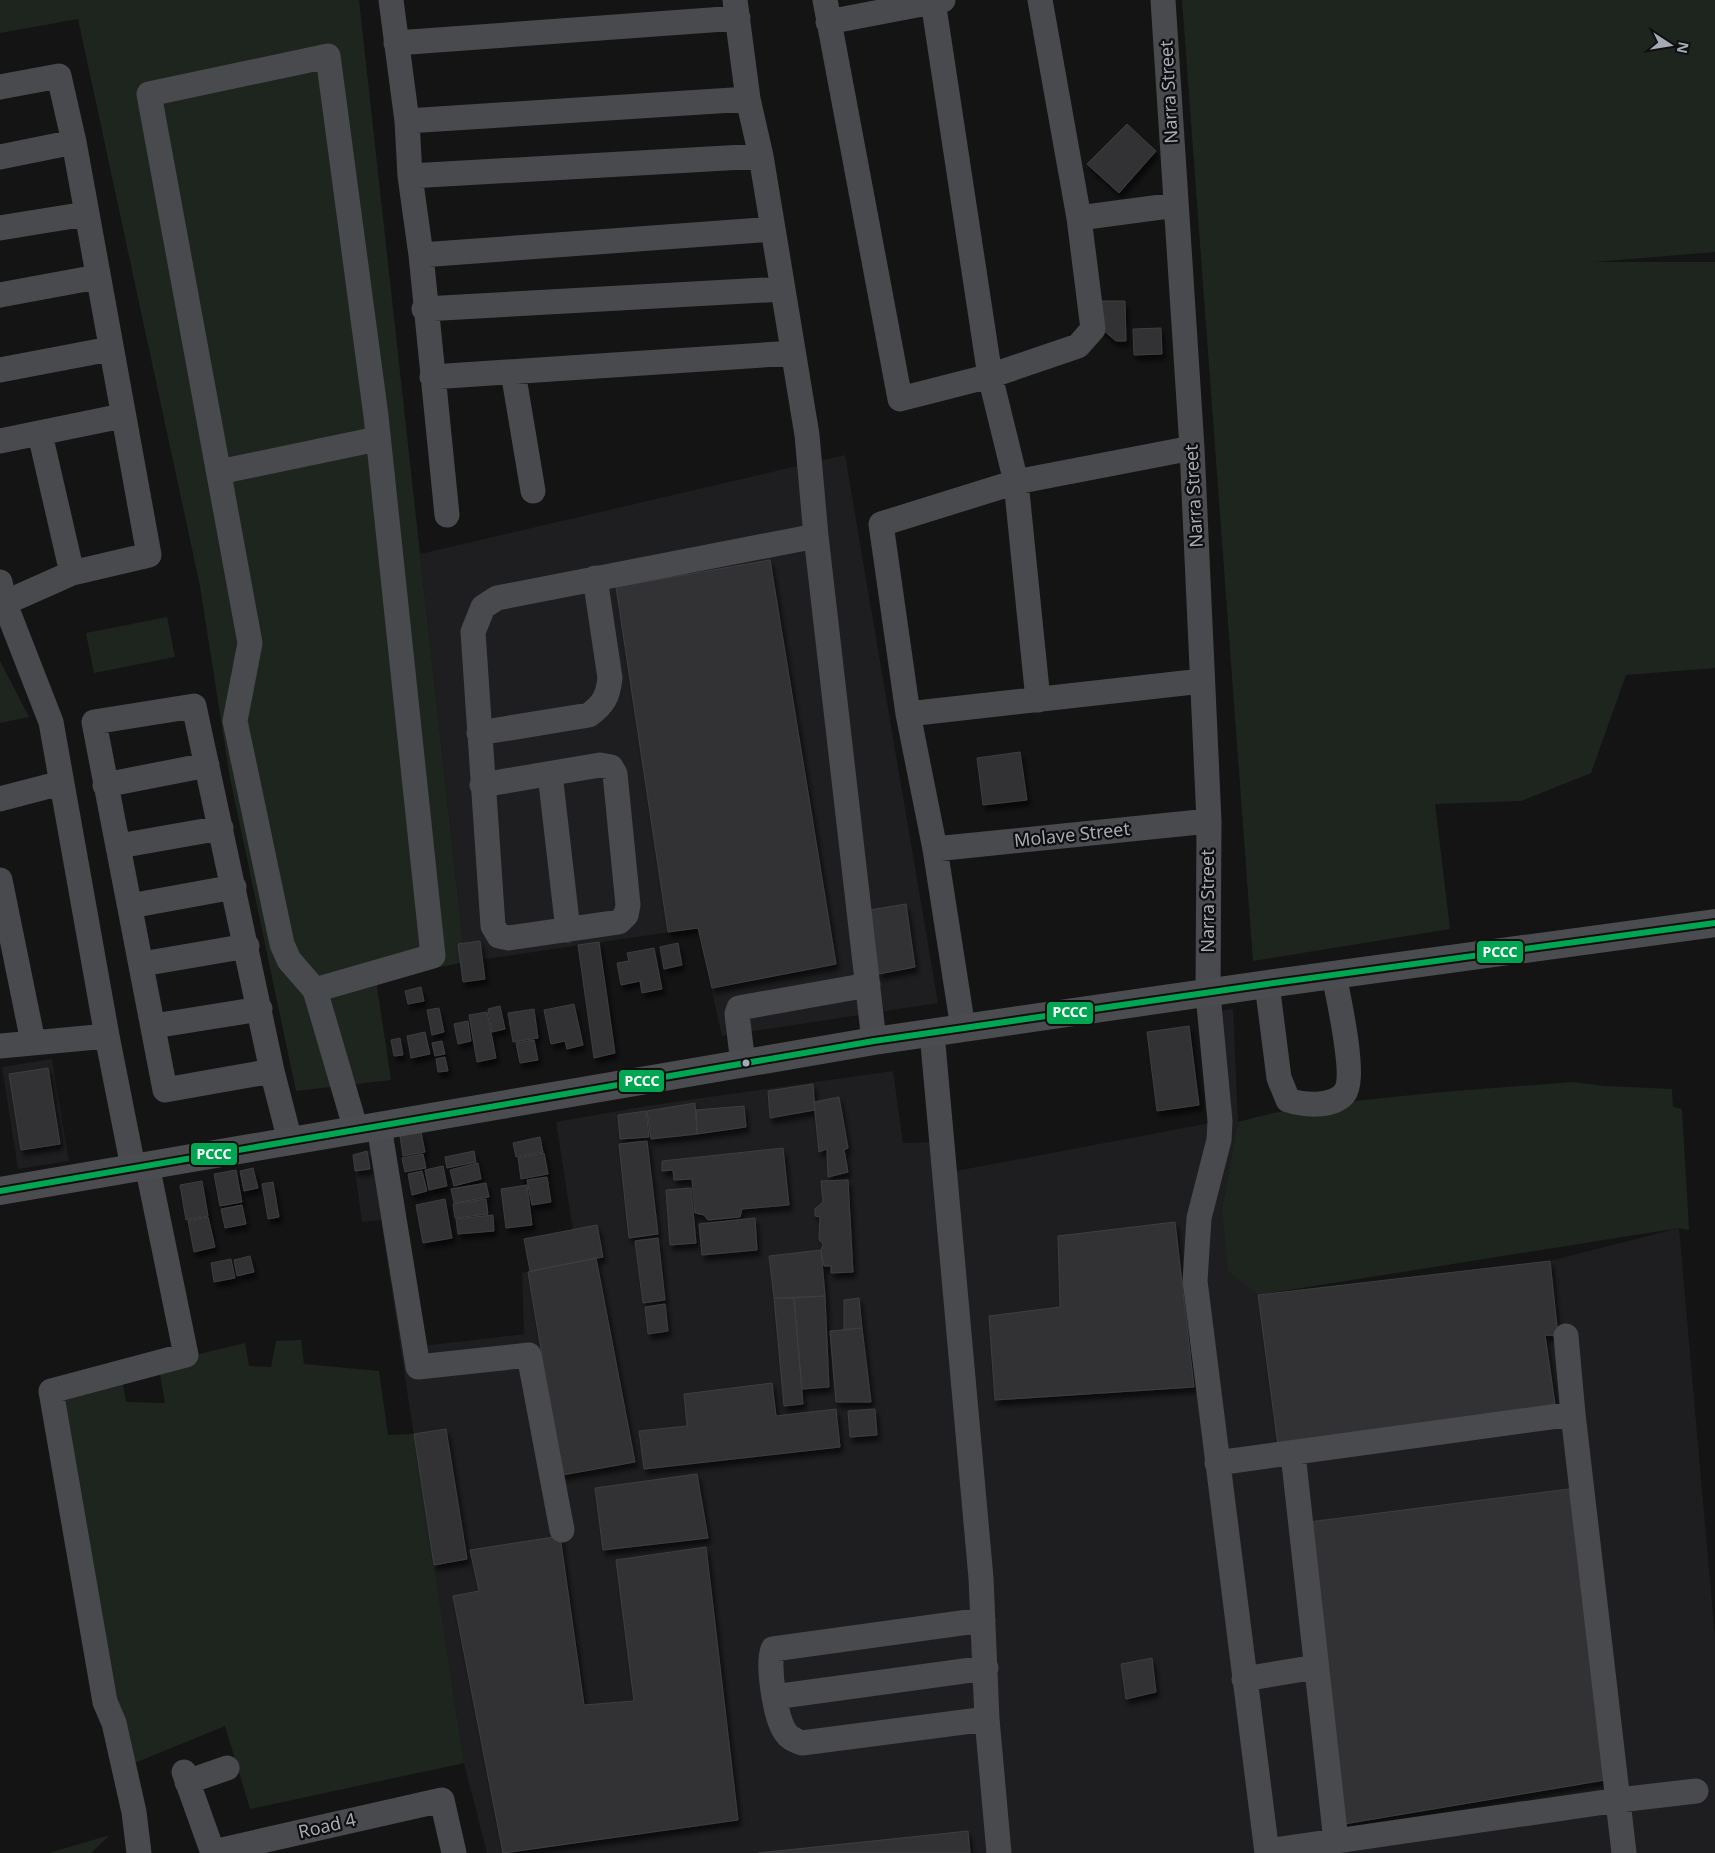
<svg xmlns="http://www.w3.org/2000/svg" width="1715" height="1853" viewBox="0 0 1715 1853" font-family="'Noto Sans',sans-serif">
	<defs>
		<filter id="shadow"><feDropShadow dx="3" dy="5.5" stdDeviation="2.5" flood-color="#0009"/></filter>
	</defs>
	<rect width="100%" height="100%" fill="#141415"/>
	<!-- built -->
	<path fill="#1e1e20" d="M845,455L938,1003L722,1036L698,928L465,962L420,554Z
		M1233,1009L1238,1122L1222,1208L1258,1295L1550,1261L1679,1228L1715,1638V1853H487L464,1763L381,1220L362,1222L353,1155L391,1145L422,1346L524,1334L522,1273L530,1271L524,1239L573,1230L556,1122L646,1106L893,1071L903,1143L938,1142L940,1174L1210,1123L1203,1013Z
		M52,1059L69,1161L18,1169L2,1067Z"/>
	<!-- green -->
	<path fill="#1e251f" d="M0,0H359L465,962L376,980L391,1080L296,1091L230,778L200,586L78,19L0,33Z
		M1182,0H1715V252L1594,262H1715V668L1626,675L1591,773L1521,801L1435,804L1450,929L1253,961Z
		M167,617L175,657L94,673L86,633Z
		M0,661L29,717L0,723Z
		M1573,1082L1604,1086L1672,1089L1673,1107L1682,1109L1689,1230L1679,1228L1258,1295L1228,1271L1222,1208L1238,1122C1285,1108 1335,1103 1384,1098C1447,1091 1510,1087 1573,1082Z
		M301,1340L304,1364L379,1371L388,1435L414,1434L464,1763L250,1809L225,1726L137,1762L120,1767L41,1383L119,1362L126,1402L165,1403L158,1364L245,1343L249,1366L271,1367L276,1341Z
		M110,1835L91,1853H49Z"/>
	<!-- building -->
	<path fill="#323234" stroke="#3d3e41" filter="url(#shadow)" d="M1127,124L1156,151L1119,193L1087,164Z
		M1096,301H1125L1126,341H1116L1095,323Z
		M1161,328L1162,354L1134,355L1133,329Z
		M770,560L836,964L712,988L698,928L668,932L616,587Z
		M1020,752L1027,800L983,805L977,758Z
		M906,904L915,967L879,974L870,910Z
		M480,941L485,979L463,982L458,944Z
		M599,942L615,1053L594,1058L578,945Z
		M678,943L682,965L664,969L660,947Z
		M654,948L662,989L642,993L640,981L621,985L617,963L629,961L627,953Z
		M421,987L424,1001L408,1004L405,991Z
		M574,1004L583,1045L567,1049L565,1041L551,1044L544,1010Z
		M500,1006L505,1029L492,1032L488,1009Z
		M439,1008L444,1032L432,1035L427,1010Z
		M534,1009L538,1038L513,1042L508,1013Z
		M487,1012L496,1058L477,1062L469,1015Z
		M468,1021L471,1041L458,1044L454,1024Z
		M1189,1026L1199,1105L1157,1111L1147,1032Z
		M425,1032L430,1054L411,1058L407,1036Z
		M400,1038L403,1055L394,1056L391,1040Z
		M534,1040L538,1060L520,1063L516,1043Z
		M442,1041L445,1054L435,1056L432,1043Z
		M445,1057L448,1071L438,1072L436,1059Z
		M48,1068L60,1144L21,1150L9,1074Z
		M813,1084L815,1110L770,1118L768,1091Z
		M839,1097L848,1148L844,1150L848,1172L828,1177L827,1149L819,1152L814,1102Z
		M695,1103L697,1134L651,1139L647,1111Z
		M744,1106L746,1127L697,1134L696,1110Z
		M646,1111L649,1137L620,1139L618,1115Z
		M421,1132L425,1152L403,1156L400,1136Z
		M540,1137L543,1152L516,1157L513,1143Z
		M647,1141L658,1234L629,1238L619,1144Z
		M783,1148L789,1205L742,1209L740,1217L708,1220L704,1215L695,1213L692,1179L674,1180L673,1170L662,1171V1161Z
		M367,1151L370,1169L355,1171L353,1155Z
		M474,1151L476,1162L447,1168L445,1157Z
		M544,1153L548,1174L521,1179L518,1158Z
		M423,1154L426,1168L405,1172L402,1158Z
		M478,1163L481,1179L454,1186L450,1170Z
		M443,1166L447,1186L429,1190L425,1170Z
		M253,1168L258,1188L244,1191L240,1171Z
		M236,1170L242,1202L220,1206L214,1174Z
		M422,1171L427,1191L412,1195L408,1174Z
		M547,1177L551,1202L532,1205L527,1180Z
		M848,1180L853,1272L831,1273V1266H824L821,1250L823,1244L819,1240L820,1217L815,1216V1209L823,1202L821,1181Z
		M202,1181L208,1216L186,1220L180,1185Z
		M273,1182L279,1217L268,1219L262,1184Z
		M486,1183L489,1197L454,1203L451,1189Z
		M527,1185L532,1225L506,1228L501,1189Z
		M691,1188L696,1243L670,1245L666,1190Z
		M445,1199L452,1238L423,1243L416,1205Z
		M486,1199L488,1214L455,1218L453,1204Z
		M242,1205L246,1224L225,1228L221,1209Z
		M493,1215L494,1231L458,1234L456,1219Z
		M208,1217L215,1247L194,1252L188,1221Z
		M755,1218L757,1250L702,1255L699,1224Z
		M1175,1222L1194,1387L995,1400L989,1316L1060,1307L1058,1236Z
		M597,1225L603,1257L530,1271L524,1239Z
		M658,1238L665,1300L643,1303L635,1241Z
		M821,1250L825,1296L774,1298L769,1256Z
		M250,1256L254,1272L237,1276L234,1260Z
		M596,1258L635,1462L562,1475L528,1272Z
		M231,1259L235,1278L214,1282L211,1263Z
		M1550,1261L1558,1336L1545,1335L1556,1411L1279,1453L1258,1295Z
		M825,1296L829,1387L802,1389L794,1298Z
		M774,1298H794L803,1404L784,1406Z
		M859,1298L862,1328L844,1330V1300Z
		M665,1304L668,1331L648,1334L645,1307Z
		M862,1328L871,1402H836L830,1331Z
		M772,1383L776,1416L836,1409L840,1447L644,1469L639,1431L687,1426L684,1394Z
		M875,1409L877,1435L850,1437L848,1411Z
		M446,1429L467,1559L434,1565L414,1434Z
		M697,1474L708,1538L603,1550L595,1488Z
		M1569,1489L1605,1780L1344,1824L1309,1522Z
		M560,1536L584,1705L634,1701L616,1560L706,1547L738,1820L503,1853L453,1596L479,1591L470,1550Z
		M1152,1658L1156,1692L1126,1699L1121,1664Z
		M968,1831L970,1853H758Z"/>
	<g fill="none" stroke-linecap="round" stroke-linejoin="round">
		<!-- minor -->
		<path stroke="#494a4d" stroke-width="25" d="M391,0L407,121L410,176L421,255L447,515
			M735,0L748,99L761,156L807,435L816,536L874,1041
			M825,0L900,399L990,376L1078,346L1093,329L1079,218L1040,0
			M1163,0L1192,448L1209,821L1208,994L1220,1121L1219,1140L1199,1218L1195,1281L1267,1853
			M933,1L990,376L1016,482L1038,700
			M828,22L943,0
			M396,43L738,18
			M328,56L376,416L433,956L315,990L289,960L282,944L235,721L250,643L149,94Z
			M0,87L59,76L74,142L149,555L72,573L0,605
			M407,121L748,99
			M0,157L74,142
			M410,176L761,156
			M1079,218L1176,205
			M0,228L86,214
			M421,255L773,229
			M0,295L97,277
			M424,309L783,289
			M0,370L110,349
			M513,372L533,491
			M432,377L793,353
			M40,434L72,573
			M0,441L122,416
			M219,472L377,439
			M0,582L5,604L51,722L107,1036L133,1167
			M908,714L1202,681
			M479,733L589,715C604,704 608,696 610,678L595,578
			M550,774L568,930
			M105,785L207,765
			M482,785L600,765L611,767L615,774L628,905L626,915L619,922L509,938L499,936L493,926L473,632L483,607L497,598L816,536
			M0,799L61,783
			M119,846L221,828
			M935,849L1209,821
			M0,880L33,1042
			M130,906L234,887
			M142,964L247,946
			M1267,984L1279,1078L1288,1100C1303,1105 1331,1108 1344,1094C1357,1079 1338,996 1334,975
			M315,990L356,1130
			M154,1026L260,1009
			M963,1028L935,849L908,714L881,524L1016,482L1192,448
			M932,1033L981,1578L987,1719L999,1853
			M0,1046L107,1036
			M743,1064L737,1014L739,1008L868,985
			M272,1071L165,1090L94,722L194,706L272,1071L290,1141
			M379,1126L418,1367L529,1355L562,1530
			M1566,1336L1573,1414L1624,1853
			M1293,1454L1336,1841
			M1217,1463L1573,1414
			M983,1620L773,1649C767,1664 775,1719 786,1733C790,1739 795,1740 802,1743L987,1719
			M1244,1679L1316,1667
			M774,1697L986,1668
			M184,1772L213,1853
			M187,1782L227,1768
			M1267,1851L1619,1800L1696,1791
			M213,1852L442,1800L454,1853
			M139,1853L134,1812L114,1723L105,1702L51,1391L186,1355L147,1165"/>
		<!-- highway -->
		<path stroke="#4b4c4f" stroke-width="28" d="M0,1191L874,1041L1267,984L1715,923"/>
		<!-- bus-1 casing -->
		<g stroke="#0f0f10" stroke-width="10">
			<path id="bus-1" d="M0,1191L874,1041L1267,984L1715,923"/>
		</g>
		<!-- bus-1 -->
		<use href="#bus-1" stroke="#00a651" stroke-width="6"/>
	</g>
	<!-- markers -->
	<circle fill="#a5abb5" stroke="#0f0f10" stroke-width="2" cx="746" cy="1063" r="4.5"/>
	<g text-anchor="middle" stroke-width="4.5" stroke-linejoin="round" paint-order="stroke">
		<!-- street labels -->
		<g font-size="18" fill="#a5abb5" stroke="#0f0f10">
			<text transform="translate(1169 92) rotate(-93)" y="6">Narra Street</text>
			<text transform="translate(1194 496) rotate(-93)" y="6">Narra Street</text>
			<text transform="translate(1072 835) rotate(-6)" y="6">Molave Street</text>
			<text transform="translate(1208 901) rotate(-90)" y="6">Narra Street</text>
			<text transform="translate(327 1826) rotate(-13)" y="6">Road 4</text>
		</g>
	</g>
	<g stroke="#0f0f10" stroke-width="2">
		<rect x="1476" y="940" width="48" height="24" rx="5" fill="#00a651"/>
		<rect x="1046" y="1001" width="48" height="24" rx="5" fill="#00a651"/>
		<rect x="618" y="1069" width="47" height="24" rx="5" fill="#00a651"/>
		<rect x="190" y="1142" width="48" height="24" rx="5" fill="#00a651"/>
	</g>
	<g font-size="14" text-anchor="middle" font-weight="bold" fill="#fff">
		<text x="1500" y="957">PCCC</text>
		<text x="1070" y="1017">PCCC</text>
		<text x="642" y="1086">PCCC</text>
		<text x="214" y="1159">PCCC</text>
	</g>
	<!-- north arrow -->
	<g transform="translate(1670 45) rotate(102)" stroke="#0f0f10" stroke-width="4" paint-order="stroke">
	<path d="M0-4L9 19L0 12L-9 19Z" fill="#a5abb5"/>
	<text y="-8" font-size="14" font-weight="bold" text-anchor="middle" fill="#a5abb5">N</text>
	</g>
</svg>
